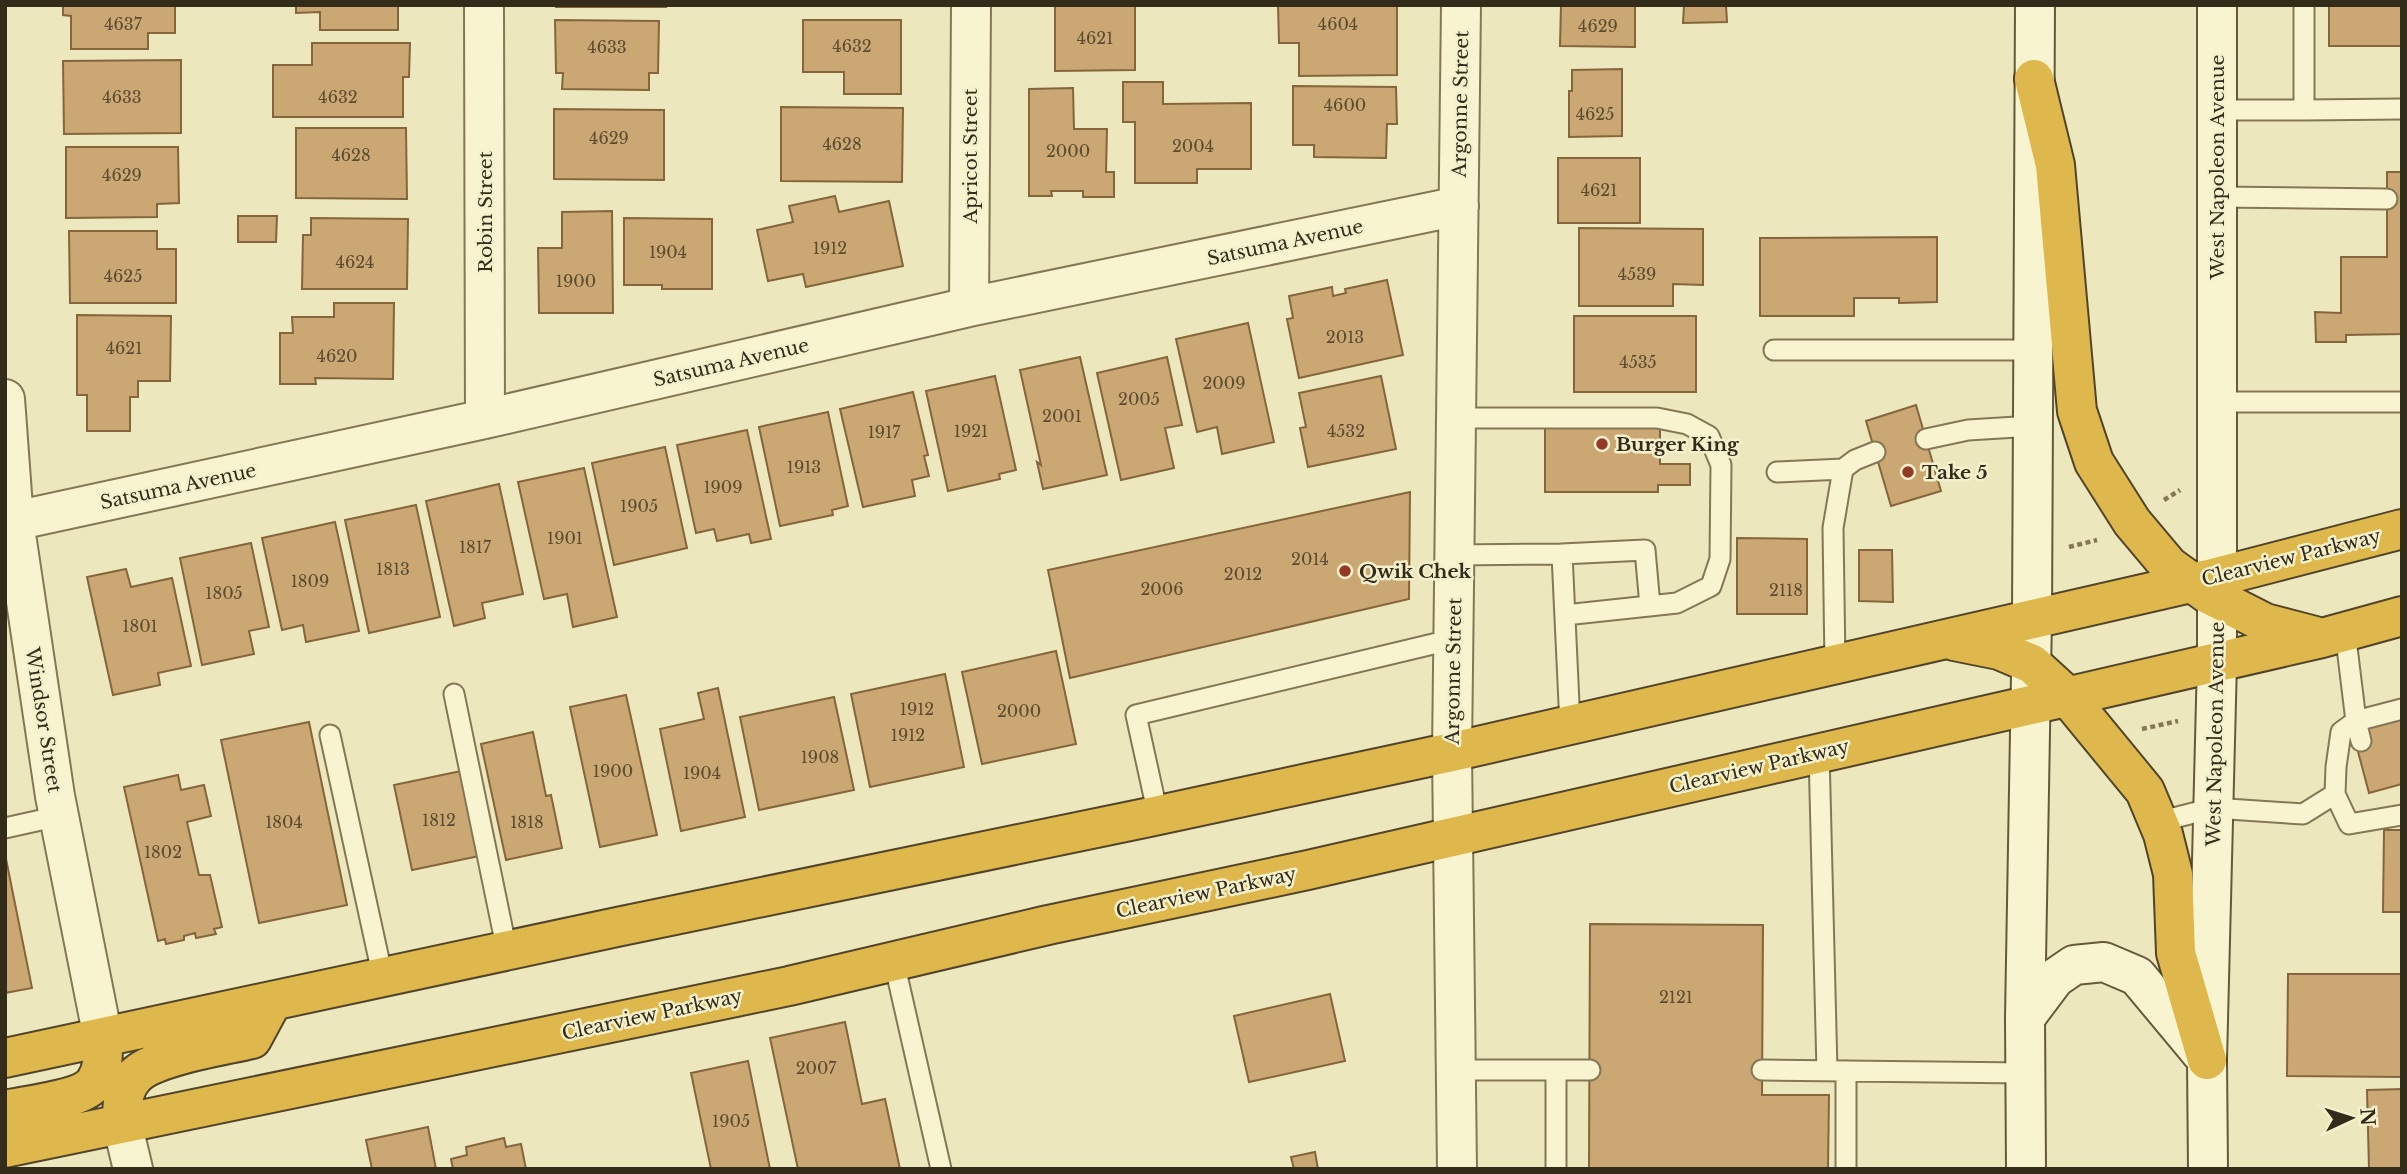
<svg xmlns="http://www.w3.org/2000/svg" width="2407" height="1174" viewBox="0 0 2407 1174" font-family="'Libre Baskerville',serif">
	<rect width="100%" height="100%" fill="#ede7bd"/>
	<!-- building -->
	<path fill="#cba873" stroke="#84653c" stroke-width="2" d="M63,5H175V33H148V49H71V16L63,15Z
		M296,5H398V30H320V12L296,13Z
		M556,5H666V7H556Z
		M1055,5H1135V70L1055,71Z
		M1278,5H1397V75L1299,76V43H1279Z
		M1561,5H1635V47L1560,46Z
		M1684,5H1726L1727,22L1683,23Z
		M2329,5H2402V46H2329Z
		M555,20L659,21L658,73H649V90L562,89L563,73H556Z
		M803,20H901V94H844V72H803Z
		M312,43H410L409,77H403V117H273V65H312Z
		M181,60V133L64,134L63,61Z
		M1622,69V136L1569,137V91H1572V70Z
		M1123,82H1163V104L1251,103V169H1197V183H1135V122H1123Z
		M1293,86L1396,87L1397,124H1387L1386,158L1314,157V145H1293Z
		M1073,88L1074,129H1107L1106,172H1114V197H1083V191H1051L1052,196H1029V89Z
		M781,107L903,108L902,182L781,181Z
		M554,109L664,110V180L554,179Z
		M296,128H406L407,199L296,198Z
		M66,147H178L179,203L157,204V217L66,218Z
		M1558,158H1640V223H1558Z
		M2387,172H2402V334L2346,335V342H2316L2315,312L2341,313V257H2387Z
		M835,196L839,212L889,201L903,266L806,287L803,274L768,281L757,230L793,222L789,206Z
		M612,211L613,313H539L538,248H562V212Z
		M238,216H277L276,242H238Z
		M311,218L408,219L407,289H302L303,235H311Z
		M624,218L712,219V289H662V285H624Z
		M1579,228L1703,229V285L1673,284V306H1579Z
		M69,231H157V249H176V303H70Z
		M1937,237V302L1899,303V298H1854V316H1760V238Z
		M1387,280L1403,355L1299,378L1287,319L1293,318L1289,296L1332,287L1333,296L1346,293L1345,289Z
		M334,303H394L393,379L315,378L316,384H280V333H293L292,317H334Z
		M77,315L171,316L170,381H138V397H130V431H87V395H77Z
		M1574,316H1696V392H1574Z
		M1248,323L1274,442L1222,454L1217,427L1197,432L1176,339Z
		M1080,357L1107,475L1043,489L1037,462L1041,465L1020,370Z
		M1167,357L1182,425L1165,428L1174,468L1121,480L1097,373Z
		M995,376L1016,470L999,474L1000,479L948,491L926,391Z
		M1381,376L1396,449L1308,467L1300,428L1306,427L1299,393Z
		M913,392L928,455L924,456L929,476L912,480L915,496L863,507L840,409Z
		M1916,405L1941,491L1891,506L1866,421Z
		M828,412L848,506L832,510L833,515L780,526L759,427Z
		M1660,423V464H1690V485H1658V492H1545V424Z
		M747,430L771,539L751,543L749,534L717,541L714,529L696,533L677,445Z
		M665,447L687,548L614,565L592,463Z
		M584,468L617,617L573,627L567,594L544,599L518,482Z
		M499,484L523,594L482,603L485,618L454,626L426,501Z
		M1410,492L1409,599L1070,678L1048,570Z
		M416,505L440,617L369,633L345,520Z
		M335,522L359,631L306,642L303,625L282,630L262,538Z
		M1737,538L1807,539V614H1737Z
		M251,543L269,627L249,631L254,654L202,665L180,558Z
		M1859,550H1892L1893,602L1859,601Z
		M126,569L131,587L172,578L191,666L158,673L160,685L113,695L87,577Z
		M1056,651L1076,744L982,764L962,672Z
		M945,674L964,767L870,787L851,694Z
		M718,688L745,817L681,831L660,729L704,719L698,693Z
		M626,695L657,835L600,847L570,707Z
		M834,697L854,790L759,810L740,717Z
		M2402,716V784L2369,793L2352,729Z
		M309,722L347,905L259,923L221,740Z
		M533,732L546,796L551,795L562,848L506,860L481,744Z
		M466,770L484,855L412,870L394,785Z
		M178,775L181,790L204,785L211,816L187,822L199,875H210L222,927L214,929L216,934L196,938L195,933L184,936V940L166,944L165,939L158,941L124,787Z
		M2384,830H2402V912H2383Z
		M5,854L32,988L5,993Z
		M1590,924L1763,925L1762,1095H1829L1828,1169H1589Z
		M2288,974H2402V1077L2287,1076Z
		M1330,994L1345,1061L1249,1082L1234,1016Z
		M845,1022L862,1104L885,1099L900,1169H798L770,1038Z
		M748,1061L770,1169H711L691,1073Z
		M2402,1089V1169H2369L2367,1090Z
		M428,1127L436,1169H372L366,1140Z
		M504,1138L506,1147L521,1144L526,1169H453L451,1159L467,1155L466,1147Z
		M1315,1152L1318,1169H1294L1291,1157Z"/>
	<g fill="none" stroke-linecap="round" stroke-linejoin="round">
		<!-- lane casing -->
		<g stroke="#857756" stroke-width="23">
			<path id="lane" d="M2217,110H2304V5
				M2304,110L2402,109
				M2217,197L2387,199
				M1774,350H2033
				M2217,402H2402
				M1456,418H1657L1687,424L1709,436L1721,465L1720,559L1711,586L1677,603L1565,615
				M1926,439L1968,430L2033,426
				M1777,472L1843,469
				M1562,554L1645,550L1650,606
				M1455,555L1562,554L1570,725
				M2345,631L2356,721L2402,709
				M1835,664L1833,528L1843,469L1855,460L1875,452
				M454,694L507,951
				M330,735L383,978
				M1819,752L1827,1071
				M2335,794L2349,824L2402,815
				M1158,815L1136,715L1454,639
				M2158,822L2213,808L2303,814L2335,794L2336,767L2341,732L2356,721L2361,741
				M5,828L59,816
				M894,962L941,1169
				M1455,1070H1590
				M1556,1070V1169
				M1762,1070L2025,1073
				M1846,1169V1071"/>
		</g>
		<!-- street casing -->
		<g stroke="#857756" stroke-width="42">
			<path id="street" d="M484,5L485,419
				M969,307L971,5
				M5,399L14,521L55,796L103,1038
				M5,523L485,419L969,307L1459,206
				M122,1123L133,1169
				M1457,1169L1452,752L1461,5"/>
		</g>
		<!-- secondary casing -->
		<g stroke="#66583a" stroke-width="42">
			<path id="secondary" d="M2025,1018L2055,978L2074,965L2104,962L2137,976L2207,1060
				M2026,1169L2025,1018L2032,618L2035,5
				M2208,1169L2207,1060L2217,661V5"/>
		</g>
		<!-- highway casing -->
		<g stroke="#52442b" stroke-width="42">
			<path id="highway" d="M2034,79L2055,165L2077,411L2094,462L2132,522L2169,566L2208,594L2265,623L2315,636
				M1954,641L1999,650L2032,664L2067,696L2145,791L2163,834L2173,874L2176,953L2207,1060
				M5,1058L617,927L1145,818L1452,752L2217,577L2402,529
				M5,1110C27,1105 83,1100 95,1082C104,1069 103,1053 103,1038
				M122,1123C122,1107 122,1090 134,1077C152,1056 223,1046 252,1039L272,1002
				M5,1148L789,986L1048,925L1308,870L2031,705L2322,638L2402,616"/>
		</g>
		<!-- path -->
		<path stroke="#857756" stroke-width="4.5" stroke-dasharray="5 3.5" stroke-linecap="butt" d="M2164,500L2180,490
			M2069,547L2097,540
			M2142,729L2178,721"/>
		<!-- lane -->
		<use href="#lane" stroke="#f8f4d0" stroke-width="19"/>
		<!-- street -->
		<use href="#street" stroke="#f8f4d0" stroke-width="38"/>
		<!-- secondary -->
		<use href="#secondary" stroke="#f8f4d0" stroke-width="38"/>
		<!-- highway -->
		<use href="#highway" stroke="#deb84c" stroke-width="38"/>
	</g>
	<!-- markers -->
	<g fill="#933a27" stroke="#f5f0cc" stroke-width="2.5">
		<circle cx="1602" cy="444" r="7"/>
		<circle cx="1908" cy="472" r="7"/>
		<circle cx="1345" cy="571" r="7"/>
	</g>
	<g text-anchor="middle" stroke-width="5" stroke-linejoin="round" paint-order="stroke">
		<!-- number labels -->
		<g font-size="16" fill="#5a4b31">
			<text x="123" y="30">4637</text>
			<text x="1338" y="30">4604</text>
			<text x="1598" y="32">4629</text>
			<text x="1095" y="44">4621</text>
			<text x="852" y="52">4632</text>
			<text x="607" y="53">4633</text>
			<text x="122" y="103">4633</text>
			<text x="338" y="103">4632</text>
			<text x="1345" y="111">4600</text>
			<text x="1595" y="120">4625</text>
			<text x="609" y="144">4629</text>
			<text x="842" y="150">4628</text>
			<text x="1193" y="152">2004</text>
			<text x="1068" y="157">2000</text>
			<text x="351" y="161">4628</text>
			<text x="122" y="181">4629</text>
			<text x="1599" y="196">4621</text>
			<text x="830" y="254">1912</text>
			<text x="668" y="258">1904</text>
			<text x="355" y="268">4624</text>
			<text x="1637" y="280">4539</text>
			<text x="123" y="282">4625</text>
			<text x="576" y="287">1900</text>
			<text x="1345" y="343">2013</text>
			<text x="124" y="354">4621</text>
			<text x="337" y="362">4620</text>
			<text x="1638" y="368">4535</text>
			<text x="1224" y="389">2009</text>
			<text x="1139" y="405">2005</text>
			<text x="1062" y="422">2001</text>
			<text x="971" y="437">1921</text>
			<text x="1346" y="437">4532</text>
			<text x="884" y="438">1917</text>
			<text x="804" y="473">1913</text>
			<text x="723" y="493">1909</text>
			<text x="639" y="512">1905</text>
			<text x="565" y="544">1901</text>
			<text x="475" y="553">1817</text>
			<text x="1310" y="565">2014</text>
			<text x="393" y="575">1813</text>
			<text x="1243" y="580">2012</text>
			<text x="310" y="587">1809</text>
			<text x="1162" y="595">2006</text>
			<text x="1786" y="596">2118</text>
			<text x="224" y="599">1805</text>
			<text x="140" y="632">1801</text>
			<text x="917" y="715">1912</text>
			<text x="1019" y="717">2000</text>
			<text x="908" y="741">1912</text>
			<text x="820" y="763">1908</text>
			<text x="613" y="777">1900</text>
			<text x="702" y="779">1904</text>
			<text x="439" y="826">1812</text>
			<text x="284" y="828">1804</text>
			<text x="527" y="828">1818</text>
			<text x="163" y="858">1802</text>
			<text x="1676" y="1003">2121</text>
			<text x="816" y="1074">2007</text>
			<text x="731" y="1127">1905</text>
		</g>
		<!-- street labels -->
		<g font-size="19" fill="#342c1b" stroke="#f5f0cc">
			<text transform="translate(1460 104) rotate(-89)" y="7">Argonne Street</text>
			<text transform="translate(970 156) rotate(-90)" y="7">Apricot Street</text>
			<text transform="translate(2217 167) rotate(-90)" y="7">West Napoleon Avenue</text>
			<text transform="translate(485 212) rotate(-90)" y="7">Robin Street</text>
			<text transform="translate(1285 242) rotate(-12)" y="7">Satsuma Avenue</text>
			<text transform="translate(731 362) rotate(-13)" y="7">Satsuma Avenue</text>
			<text transform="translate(178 486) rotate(-12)" y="7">Satsuma Avenue</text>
			<text transform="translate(2291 557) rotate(-14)" y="7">Clearview Parkway</text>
			<text transform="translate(1453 671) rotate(-89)" y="7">Argonne Street</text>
			<text transform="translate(44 720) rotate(81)" y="7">Windsor Street</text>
			<text transform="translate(2215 734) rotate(-89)" y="7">West Napoleon Avenue</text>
			<text transform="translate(1759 766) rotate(-13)" y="7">Clearview Parkway</text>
			<text transform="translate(1206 892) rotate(-12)" y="7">Clearview Parkway</text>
			<text transform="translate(652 1014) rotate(-12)" y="7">Clearview Parkway</text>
		</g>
		<!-- poi labels -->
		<g font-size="19" font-weight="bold" fill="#342c1b" stroke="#f5f0cc" text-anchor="start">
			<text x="1616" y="451">Burger King</text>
			<text x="1922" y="479">Take 5</text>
			<text x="1359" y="578">Qwik Chek</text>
		</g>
	</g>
	<!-- border -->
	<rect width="2407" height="1174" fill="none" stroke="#342c1b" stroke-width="14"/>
	<!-- north arrow -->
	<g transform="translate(2351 1118) rotate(86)" stroke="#f5f0cc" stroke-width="5" paint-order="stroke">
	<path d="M0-5L12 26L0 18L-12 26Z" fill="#342c1b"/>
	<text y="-10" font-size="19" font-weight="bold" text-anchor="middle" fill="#342c1b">N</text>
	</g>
</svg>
